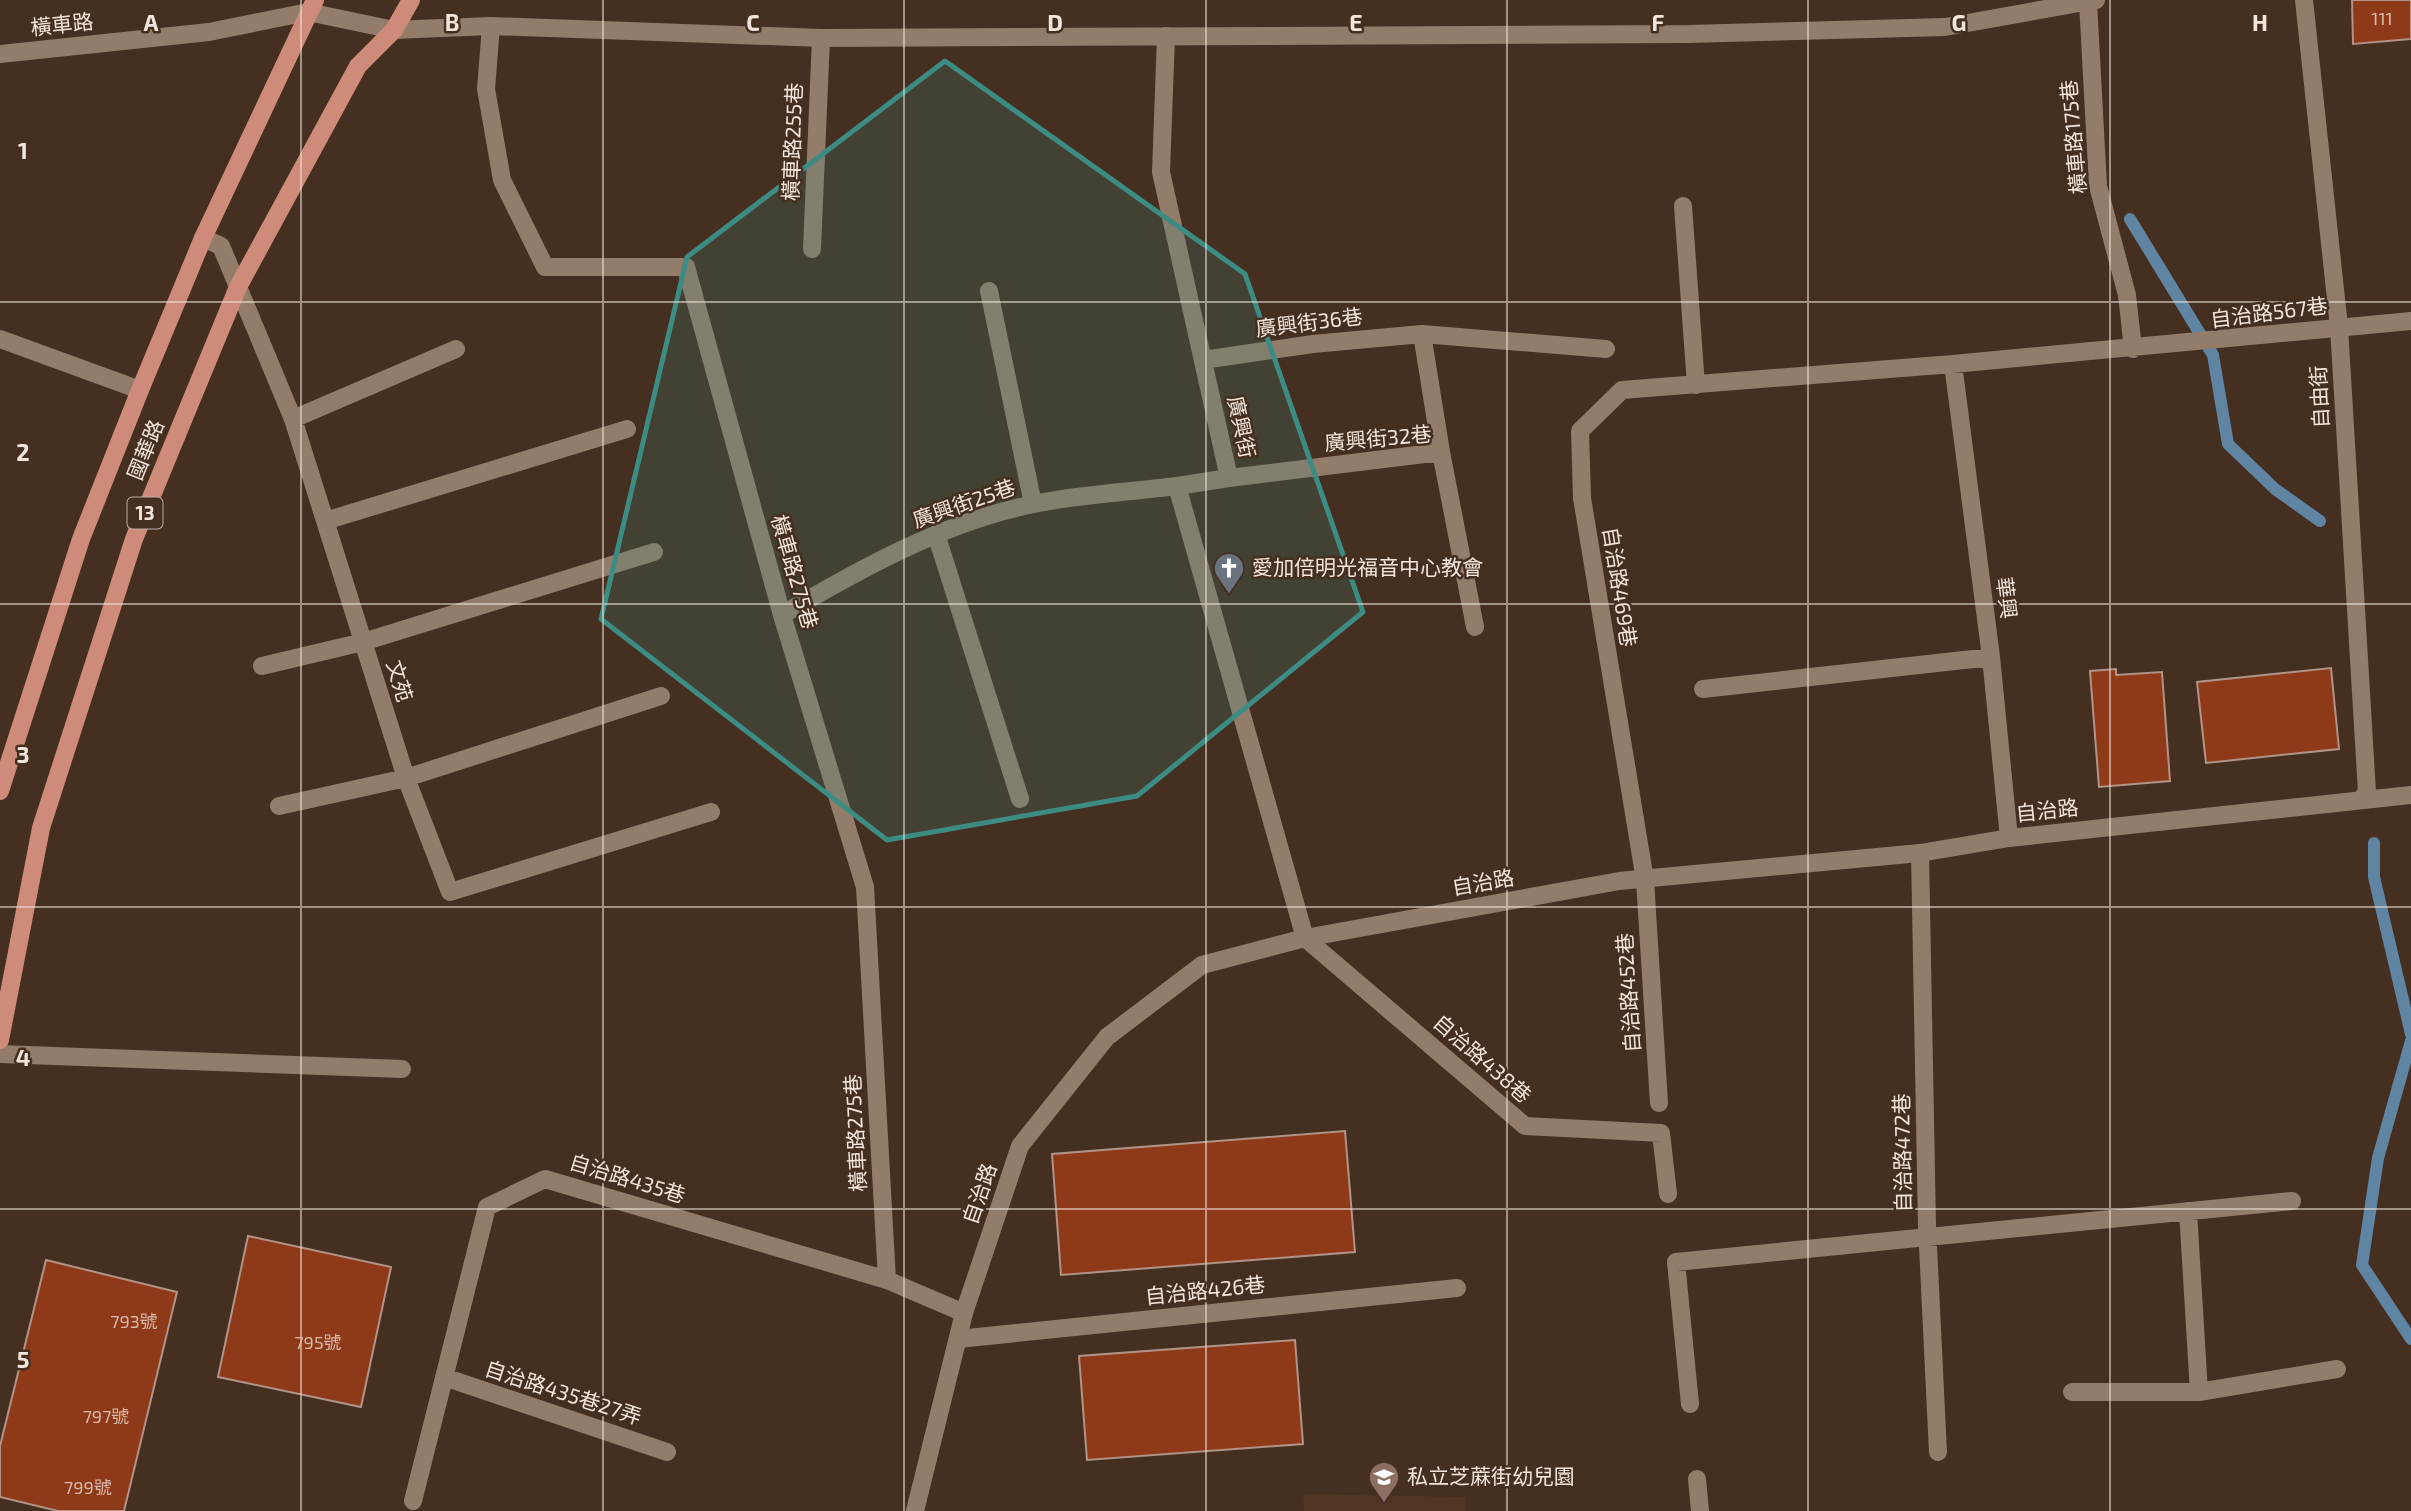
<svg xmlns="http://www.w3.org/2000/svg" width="2411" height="1511" viewBox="0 0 2411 1511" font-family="'Exo 2','Noto Sans TC',sans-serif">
	<rect width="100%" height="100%" fill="#442f20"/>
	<!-- built -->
	<path fill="#503522" d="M1303,1494L1465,1497L1466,1511H1304Z"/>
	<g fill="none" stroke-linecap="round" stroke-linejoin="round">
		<!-- stream -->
		<path stroke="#5f85a3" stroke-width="12" d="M2130,219L2213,355L2228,444L2275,489L2320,521
			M2374,843V877L2411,1034
			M2411,1041L2378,1158L2362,1265L2411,1339"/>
	</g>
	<!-- building -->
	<path fill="#8e3a19" stroke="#b19388" stroke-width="2" d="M2352,0H2411V39L2353,44Z
		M2331,668L2339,749L2206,763L2197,682Z
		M2116,669V675L2162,672L2170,781L2099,787L2090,671Z
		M1345,1131L1355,1252L1061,1275L1052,1154Z
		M248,1236L391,1267L361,1407L218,1377Z
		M46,1260L177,1292L124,1511H58L0,1497V1446Z
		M1295,1340L1303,1444L1087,1460L1079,1356Z"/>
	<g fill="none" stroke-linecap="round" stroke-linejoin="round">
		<!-- lane -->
		<path stroke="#947c6b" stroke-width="18" d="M2088,2L2098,186L2127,295L2133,349
			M491,26L486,89L502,180L545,267H686L782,615L865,887L887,1280
			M1166,36L1161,172L1229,478L1441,452L1475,627
			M1683,206L1696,385
			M203,238L221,246L293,419L406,778L450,892L711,812
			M812,249L821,38
			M989,291L1033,504
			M0,339L140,390
			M1203,360L1313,344L1422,334
			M293,419L456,349
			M1441,452L1422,334L1606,349
			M325,521L627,429
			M936,534L1020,799
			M782,615C858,570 946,521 1034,504C1080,494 1130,492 1177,486
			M262,666L363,642L654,552
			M1703,689L1991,657
			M279,806L406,778L661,696
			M2009,838L1991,657L1953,364L2411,321
			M1920,853L1927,1226L1938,1452
			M1305,938L1525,1126L1661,1133L1668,1194
			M0,1054L402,1069
			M1659,1103L1645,880L1582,498L1580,431L1622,390L1953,364
			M2188,1211L2199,1392
			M958,1339L1457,1288
			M444,1377L667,1452
			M2072,1392H2199L2337,1369
			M1690,1404L1676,1262L2292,1201
			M1697,1479L1700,1511
			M413,1501L487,1207L545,1179L887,1280L964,1313"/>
		<!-- street -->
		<path stroke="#947c6b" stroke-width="18" d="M2304,0L2339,327L2367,792L2362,798
			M0,54L209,32L308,12L394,30L491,26L821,38L1688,34L1945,27L2096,0
			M1229,478L1177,486L1305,938"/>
		<!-- secondary -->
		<path stroke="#947c6b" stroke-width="18" d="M915,1511L964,1313L1020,1146L1107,1037L1202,965L1305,938L1619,881L1920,853L2009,838L2411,795"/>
		<!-- primary -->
		<path stroke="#cf8b79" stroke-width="18" d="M0,791L81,539L140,390L203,238L315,0
			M0,1040L41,828L134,539L238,287L358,66L394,30L411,0"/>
	</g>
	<!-- marked area -->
	<path fill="#3d8c84" fill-opacity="0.2" stroke="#3d8c84" stroke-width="5" stroke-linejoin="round" d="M945,61L1245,274L1363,612L1137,796L887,840L601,619L687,257Z"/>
	<!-- grid -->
	<path fill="none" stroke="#f3e5dc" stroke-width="2" stroke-opacity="0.55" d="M301,0V1511M603,0V1511M904,0V1511M1206,0V1511M1507,0V1511M1808,0V1511M2110,0V1511M0,302H2411M0,604H2411M0,907H2411M0,1209H2411"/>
	<!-- icons -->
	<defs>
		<g id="church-pin" transform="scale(1.575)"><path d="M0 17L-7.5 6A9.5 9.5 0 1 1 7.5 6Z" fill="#6b7280" stroke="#442f20"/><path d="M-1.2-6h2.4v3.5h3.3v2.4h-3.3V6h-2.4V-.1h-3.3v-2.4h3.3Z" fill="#fff"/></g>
		<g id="school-pin" transform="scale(1.575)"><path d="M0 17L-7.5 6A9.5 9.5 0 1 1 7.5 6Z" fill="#8d6e63" stroke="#442f20"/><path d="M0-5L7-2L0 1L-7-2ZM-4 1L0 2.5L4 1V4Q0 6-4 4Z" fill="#fff"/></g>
	</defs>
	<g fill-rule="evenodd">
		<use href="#church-pin" x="1229" y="568"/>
		<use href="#school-pin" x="1384" y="1477"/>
	</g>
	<g text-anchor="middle" stroke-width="5" stroke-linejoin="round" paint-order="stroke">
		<!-- number labels -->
		<g font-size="18" fill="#dabaab">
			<text x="2382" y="25">111</text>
			<text x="134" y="1328">793號</text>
			<text x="318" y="1349">795號</text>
			<text x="106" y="1423">797號</text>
			<text x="88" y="1494">799號</text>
		</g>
		<!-- shield labels -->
		<rect fill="#442f20" stroke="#beaea4" stroke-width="2" x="127.5" y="497.5" width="35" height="31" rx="5"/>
		<g font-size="19" font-weight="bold" fill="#f3e5dc">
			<text x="145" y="520">13</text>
		</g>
		<!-- street labels -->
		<g font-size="21" fill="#f3e5dc" stroke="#442f20">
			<text transform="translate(62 25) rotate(-6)" y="7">橫車路</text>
			<text transform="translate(2074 137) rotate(-95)" y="7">橫車路175巷</text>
			<text transform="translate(793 142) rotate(-88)" y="7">橫車路255巷</text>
			<text transform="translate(2269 313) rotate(-7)" y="7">自治路567巷</text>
			<text transform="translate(1309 323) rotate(-7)" y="7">廣興街36巷</text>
			<text transform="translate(2320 397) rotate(-93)" y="7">自由街</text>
			<text transform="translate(1241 427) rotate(78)" y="7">廣興街</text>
			<text transform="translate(1378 439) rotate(-5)" y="7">廣興街32巷</text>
			<text transform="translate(146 450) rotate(-68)" y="7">國華路</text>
			<text transform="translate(964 504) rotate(-19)" y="7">廣興街25巷</text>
			<text transform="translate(794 572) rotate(74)" y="7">橫車路275巷</text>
			<text transform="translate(1619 587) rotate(81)" y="7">自治路469巷</text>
			<text transform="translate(2006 598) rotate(83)" y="7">華興</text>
			<text transform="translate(399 681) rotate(73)" y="7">文苑</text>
			<text transform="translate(2047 811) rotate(-6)" y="7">自治路</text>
			<text transform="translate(1483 883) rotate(-10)" y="7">自治路</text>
			<text transform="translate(1629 993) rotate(-94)" y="7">自治路452巷</text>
			<text transform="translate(1482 1059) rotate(41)" y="7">自治路438巷</text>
			<text transform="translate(856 1133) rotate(-93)" y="7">橫車路275巷</text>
			<text transform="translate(1903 1153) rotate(-91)" y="7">自治路472巷</text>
			<text transform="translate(627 1179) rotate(17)" y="7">自治路435巷</text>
			<text transform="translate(980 1194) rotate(-71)" y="7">自治路</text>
			<text transform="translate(1205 1291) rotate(-6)" y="7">自治路426巷</text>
			<text transform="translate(563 1393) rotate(18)" y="7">自治路435巷27弄</text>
		</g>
		<!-- poi labels -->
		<g font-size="21" fill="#f3e5dc" stroke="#442f20" text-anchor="start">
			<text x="1252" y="575">愛加倍明光福音中心教會</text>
			<text x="1407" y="1484">私立芝蔴街幼兒園</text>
		</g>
	</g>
	<g font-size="23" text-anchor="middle" font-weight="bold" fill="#f3e5dc" stroke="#442f20" stroke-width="5" stroke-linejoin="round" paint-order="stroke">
		<text x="151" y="31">A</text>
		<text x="452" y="31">B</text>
		<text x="753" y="31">C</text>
		<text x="1055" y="31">D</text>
		<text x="1356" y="31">E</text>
		<text x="1658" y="31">F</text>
		<text x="1959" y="31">G</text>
		<text x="2260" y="31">H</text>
		<text x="23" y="159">1</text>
		<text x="23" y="461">2</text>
		<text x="23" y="763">3</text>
		<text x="23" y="1066">4</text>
		<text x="23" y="1368">5</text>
	</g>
</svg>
